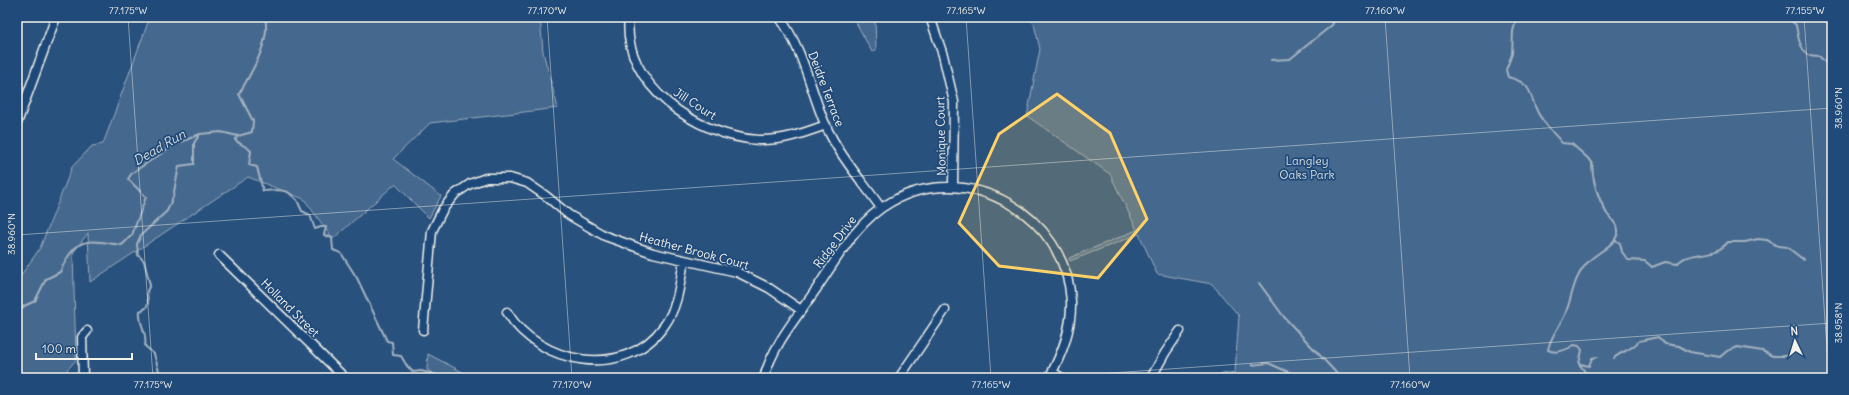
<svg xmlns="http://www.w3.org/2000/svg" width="1849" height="395" viewBox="0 0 1849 395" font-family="Delius,sans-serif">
	<rect width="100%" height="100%" fill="#28517e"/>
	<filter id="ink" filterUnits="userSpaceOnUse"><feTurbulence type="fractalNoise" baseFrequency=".025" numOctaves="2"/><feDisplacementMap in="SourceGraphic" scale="8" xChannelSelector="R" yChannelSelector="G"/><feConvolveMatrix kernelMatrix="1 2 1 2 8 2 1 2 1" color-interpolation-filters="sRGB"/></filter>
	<g filter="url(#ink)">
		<!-- green -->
		<path fill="#45688e" stroke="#9cacbb" d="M150,17H540L543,52L558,108L430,123L393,159L441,196L429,218L395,184L333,239L304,199L248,177L90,282L88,233L73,253L76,360L60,378H17V281L40,248L72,167L92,146L103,144Z
			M853,17H875L876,50L872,52Z
			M1028,17H1825L1832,20V378H1196L1235,372L1239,316L1212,284L1157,274L1139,234L1070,261L1069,258L1137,230L1110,174L1027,116L1040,49L1034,24Z
			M428,354L474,378H442L427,370Z"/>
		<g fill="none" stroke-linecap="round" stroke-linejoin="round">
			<!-- stream -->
			<path stroke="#a4b2be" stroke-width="2" d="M1517,17L1513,31L1512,54L1506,70L1508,77C1534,84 1528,93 1538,113C1544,124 1555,134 1562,143L1572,144L1592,162C1592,180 1598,198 1607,214C1611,219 1619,225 1618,232C1616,245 1598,252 1590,260C1573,277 1574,291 1566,312C1561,326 1550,336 1548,350C1556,354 1567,350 1574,345L1579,346L1582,350L1579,364L1590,378
				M1787,17L1796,25C1798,36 1799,46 1807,55L1819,56L1826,63L1832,60
				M1271,60L1290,59L1332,25L1336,17
				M238,136L235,140C240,145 246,145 251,151L249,165L257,167L263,191L279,190L288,192L297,200L302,211L310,215L315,229L321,227H326L324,235L332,238L333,250L341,253L357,278L387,341L392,342L393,355L401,356L407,366L413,372L421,371L437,375L439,378
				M1615,240L1620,243L1622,252L1628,260L1645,261L1652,267L1665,262L1677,264C1680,261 1684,257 1688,257C1704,252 1716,256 1728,242H1745L1758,239L1767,240L1778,246L1787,247L1804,260
				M1259,283L1284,317L1341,378
				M17,343L18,313L24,306L35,301L46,279L60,272C65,261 73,244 87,242C97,240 111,244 122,245L132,235L146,197L128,179L132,173L174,145L200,134L221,132L238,136L252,132L253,121L239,94C251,73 271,42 265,17
				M1614,358C1622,351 1632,350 1639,341L1658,337L1665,344L1679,346L1690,352L1720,357L1727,351L1738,347L1762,351L1773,356H1785L1792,354L1798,346
				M1580,364L1589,366L1592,358L1597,357
				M1252,365L1268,363L1302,378
				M161,378L154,354L145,346C148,330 138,326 140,311L146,308L148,303L147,291L150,285L144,261L138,255L137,244L141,235L167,211L173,197L179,166L194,164V143L200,134
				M1311,378H1315"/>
			<!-- minor casing -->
			<g stroke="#f4f1e8" stroke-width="11">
				<path id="minor" d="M629,17C621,85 697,136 758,140C782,141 804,133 826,125
					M779,17C803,48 810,89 825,124C838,154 862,181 881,208
					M930,17L943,55L954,102L953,186
					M17,98L24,104
					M17,123L56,17
					M219,255L345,378
					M507,312C539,365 625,381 664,326C678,307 680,283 684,260
					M423,330L432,231L443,209L455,194L470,184L486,178H510L527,183L546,196L569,215L605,236L653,253L737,272L769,288L801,310
					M1052,372L1062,378
					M83,378L82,337L87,331
					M764,378C773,344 798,316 817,288C838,257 858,220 891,202C967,159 1066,214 1071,301C1072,329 1062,354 1049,378
					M899,378L945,310
					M1151,378L1165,353L1180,331"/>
			</g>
			<!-- minor -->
			<use href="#minor" stroke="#1f4a7a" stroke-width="8"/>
		</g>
	</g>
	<!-- marked area -->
	<path fill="#ffd166" fill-opacity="0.2" stroke="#ffd166" stroke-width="3" stroke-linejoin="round" d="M1057,94L1110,133L1147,219L1098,278L999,266L959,223L999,134Z"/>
	<!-- ticks -->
	<path fill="none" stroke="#f4f1e8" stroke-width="1" stroke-opacity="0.45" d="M128,17L153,378M547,17L572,378M966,17L991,378M1385,17L1410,378M1804,17L1829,378M17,20L60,17M17,235L1832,108M1039,378L1832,323"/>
	<g text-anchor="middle" stroke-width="3.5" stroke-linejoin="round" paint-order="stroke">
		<!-- street labels -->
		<g font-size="12" fill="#f4f1e8" stroke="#1f4a7a">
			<text transform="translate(826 89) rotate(69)" y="4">Deidre Terrace</text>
			<text transform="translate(695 104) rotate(33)" y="4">Jill Court</text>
			<text transform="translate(941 136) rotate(-91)" y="4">Monique Court</text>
			<text transform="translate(835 242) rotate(-53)" y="4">Ridge Drive</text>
			<text transform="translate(694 251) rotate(15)" y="4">Heather Brook Court</text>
			<text transform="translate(290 308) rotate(45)" y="4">Holland Street</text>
		</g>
		<!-- park labels -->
		<g font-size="12" fill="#dadcda" stroke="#1f4a7a">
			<text x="1307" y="165">Langley<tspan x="1307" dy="14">Oaks Park</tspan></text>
		</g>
		<!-- water labels -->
		<g font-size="13" font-style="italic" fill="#d9dcda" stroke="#1f4a7a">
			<text transform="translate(159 147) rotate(-30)" y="5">Dead Run</text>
		</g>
	</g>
	<!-- margin -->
	<rect width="1849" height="395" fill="none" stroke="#1f4a7a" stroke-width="44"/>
	<!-- north arrow -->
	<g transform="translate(1795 341) rotate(356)" stroke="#1f4a7a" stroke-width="3" paint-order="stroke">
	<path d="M0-3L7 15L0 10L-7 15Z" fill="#f4f1e8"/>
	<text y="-6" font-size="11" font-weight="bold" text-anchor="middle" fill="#f4f1e8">N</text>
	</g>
	<!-- scale -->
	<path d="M36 353v6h96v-6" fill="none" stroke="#f4f1e8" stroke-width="2"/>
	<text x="42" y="353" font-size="12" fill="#f4f1e8" stroke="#1f4a7a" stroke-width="3" paint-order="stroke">100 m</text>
	<rect x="22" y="22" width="1805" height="351" fill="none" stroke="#f4f1e8" stroke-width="1.5"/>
	<g font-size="10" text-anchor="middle" fill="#f4f1e8">
		<text x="128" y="14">77.175°W</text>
		<text x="547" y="14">77.170°W</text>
		<text x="966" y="14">77.165°W</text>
		<text x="1385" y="14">77.160°W</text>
		<text x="1805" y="14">77.155°W</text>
		<text transform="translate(1838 108) rotate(-90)" y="4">38.960°N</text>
		<text transform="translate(11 234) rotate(-90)" y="4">38.960°N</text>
		<text transform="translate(1838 323) rotate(-90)" y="4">38.958°N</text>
		<text x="153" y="388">77.175°W</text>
		<text x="572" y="388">77.170°W</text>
		<text x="991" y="388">77.165°W</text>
		<text x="1410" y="388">77.160°W</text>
	</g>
</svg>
